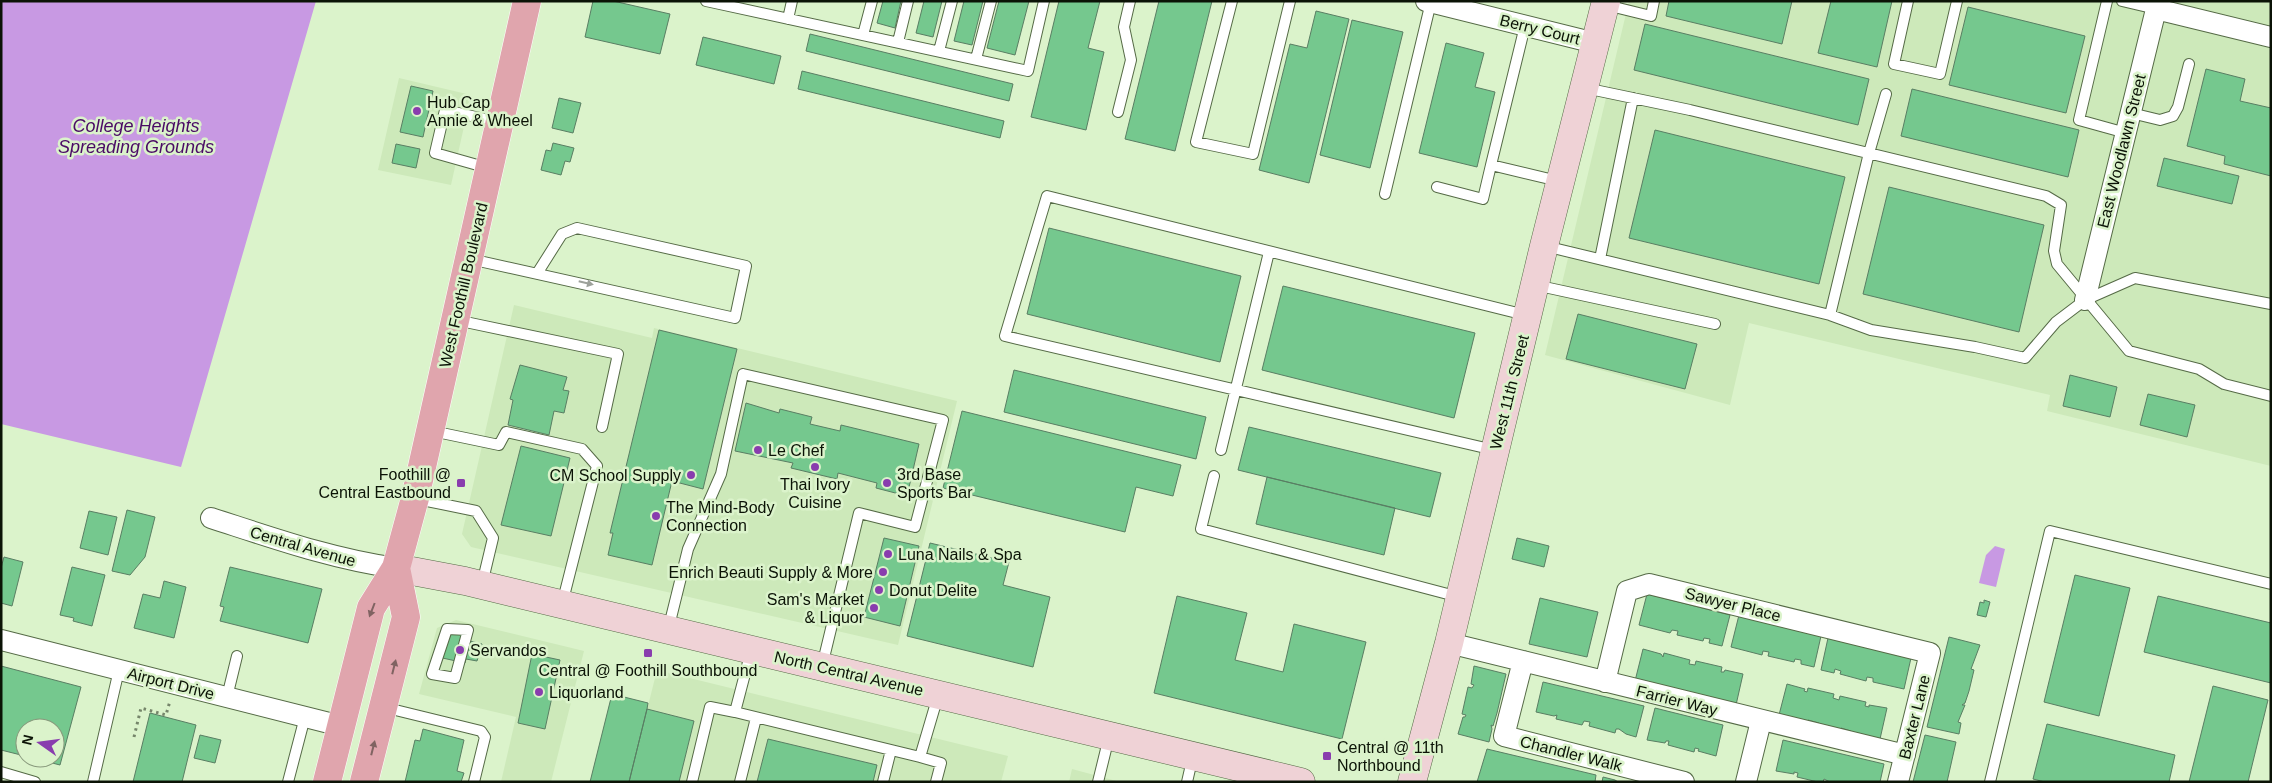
<svg xmlns="http://www.w3.org/2000/svg" width="2272" height="783" viewBox="0 0 2272 783" font-family="Arial,sans-serif">
	<rect width="100%" height="100%" fill="#dbf3cb"/>
	<!-- built -->
	<path fill="#cde9ba" d="M1629,1H2271V466L2047,411L2050,395L1749,323L1730,405L1545,355Z
		M399,78L471,95L451,185L378,170Z
		M514,305L652,338L654,328L957,401L898,645L471,547L462,534Z
		M456,620L584,651L551,782H501L516,717L419,694L437,628Z
		M657,670L1008,756L1001,782H629Z
		M1072,769L1120,782H1069Z"/>
	<!-- water -->
	<path fill="#c899e3" d="M1,1H316L181,467L1,424Z
		M1995,546L2005,549L1996,587L1979,583L1986,555Z"/>
	<!-- building -->
	<path fill="#75c88e" stroke="#597e63" d="M593,1H613L670,14L660,54L585,37Z
		M883,1H901L895,28L877,23Z
		M924,1H942L933,37L916,33Z
		M964,1H983L972,45L954,41Z
		M999,1H1029L1015,55L987,48Z
		M1059,1H1100L1088,48L1104,52L1086,130L1031,117Z
		M1159,1H1212L1175,151L1125,139Z
		M1669,1H1792L1782,44L1666,16Z
		M1831,1H1892L1877,67L1818,53Z
		M1968,7L2085,36L2066,113L1949,85Z
		M1316,11L1349,19L1309,183L1259,170L1290,44L1307,48Z
		M1352,20L1403,32L1370,168L1320,155Z
		M1645,24L1869,79L1858,125L1634,70Z
		M810,34L1013,84L1009,101L806,51Z
		M703,37L781,56L774,84L696,65Z
		M1446,43L1484,53L1475,87L1495,92L1477,167L1419,153Z
		M2206,69L2245,79L2240,101L2271,108V176L2224,164L2225,156L2187,146Z
		M802,71L1004,121L1000,138L798,89Z
		M411,86L433,91L423,137L400,132Z
		M1912,89L2079,130L2068,177L1901,136Z
		M559,98L581,103L573,133L552,128Z
		M1655,130L1845,177L1819,284L1629,238Z
		M553,143L574,148L570,162L565,161L561,175L541,170L546,150L551,151Z
		M396,144L420,149L416,168L392,163Z
		M2164,158L2239,176L2232,204L2157,186Z
		M1889,187L2044,225L2019,332L1863,294Z
		M1049,228L1241,276L1220,362L1027,314Z
		M1283,286L1475,333L1454,418L1262,370Z
		M1578,314L1697,344L1685,389L1566,359Z
		M659,330L737,349L703,489L672,481L652,565L608,555L613,533H610Z
		M520,365L567,377L563,390L569,391L564,413L554,411L549,435L508,425L513,400L510,399Z
		M1014,370L1206,417L1196,459L1004,412Z
		M2070,375L2117,387L2110,417L2063,406Z
		M2148,394L2195,405L2187,437L2140,425Z
		M746,403L779,413L780,409L812,417L810,424L840,431L841,425L919,444L907,496L876,488L877,483L838,473L837,479L791,468L793,463L735,451Z
		M962,411L1181,465L1173,496L1136,487L1125,532L943,488Z
		M1249,427L1441,473L1430,517L1238,470Z
		M521,446L570,458L551,536L501,525Z
		M1267,477L1395,508L1384,555L1256,524Z
		M127,510L155,517L145,557L130,575L112,571Z
		M89,511L117,517L108,555L80,548Z
		M884,538L919,546L900,626L864,617Z
		M1517,538L1549,546L1544,567L1512,559Z
		M930,543L1009,562L1003,585L1050,597L1033,667L907,636Z
		M4,557L23,562L12,606L1,603V568Z
		M72,567L105,575L92,626L73,621L74,618L60,615Z
		M230,567L322,589L308,643L220,621L224,607L220,606Z
		M2075,575L2130,588L2099,716L2044,702Z
		M164,581L186,587L174,638L134,628L143,594L160,598Z
		M1647,594L1730,615L1722,646L1709,643L1710,639L1704,638L1703,641L1677,635L1678,631L1672,630L1670,633L1639,625Z
		M1177,596L1247,613L1235,660L1283,672L1294,624L1366,642L1342,739L1154,693Z
		M2158,596L2271,623V683L2144,652Z
		M1540,598L1598,612L1587,657L1529,644Z
		M1984,600L1990,602L1986,617L1977,615L1980,602L1984,603Z
		M1739,615L1821,636L1814,667L1801,664V660L1795,659L1794,662L1768,656L1769,652L1763,651L1762,655L1731,647Z
		M444,631L471,637L470,641L482,644L477,661L466,659L465,663L438,657Z
		M1949,637L1980,645L1971,669L1974,670L1969,691L1965,703L1962,705H1965L1958,722L1961,723L1959,734L1927,727Z
		M1828,638L1911,658L1904,689L1873,682V678L1867,677L1866,681L1840,674L1841,671L1835,669L1834,673L1821,670Z
		M1643,649L1661,654L1663,657L1664,653L1690,660L1689,664L1695,665L1696,661L1722,667L1721,672H1724L1725,670L1743,674L1736,705L1635,681Z
		M532,654L560,660L545,729L518,723Z
		M1,666L81,687L60,765L33,758H55V728H25V756L1,750Z
		M1474,666L1506,674L1497,713L1493,726L1491,725L1492,729L1489,742L1458,734L1463,717H1465L1466,715L1462,714L1468,687L1472,688L1474,685L1471,684Z
		M1543,682L1644,706L1636,737L1626,734L1619,729H1616L1615,733L1589,726L1590,722L1584,721L1582,725L1556,719L1557,715L1554,716L1536,712Z
		M1787,684L1805,689L1804,691L1807,692L1808,688L1834,694L1833,698L1839,700L1840,696L1866,702L1865,706L1869,707V705L1887,708L1880,739L1851,733V731L1841,728V731L1818,725L1819,723L1808,720V722L1779,715Z
		M2213,686L2268,700L2248,782H2189Z
		M612,694L648,703L647,709L629,782H590Z
		M1655,708L1723,725L1716,756L1698,751L1699,749L1695,748L1694,752L1668,745L1669,741H1666L1665,743L1647,740Z
		M647,709L694,721L679,782H629Z
		M150,713L196,725L182,782H133Z
		M2047,724L2175,755L2169,782H2045L2033,779Z
		M423,729L464,740L457,771L464,773L461,782H405L415,740L420,741Z
		M200,735L221,740L215,763L194,758Z
		M1925,735L1956,742L1947,782H1913Z
		M768,739L877,765L873,782H757Z
		M1783,740L1884,764L1880,782H1830L1824,779L1823,782H1818L1797,777L1798,773L1794,772V774L1776,771Z
		M1487,749L1596,775L1595,782H1477Z
		M1603,777L1615,780L1618,782H1602Z"/>
	<g fill="none" stroke-linecap="round" stroke-linejoin="round">
		<!-- lane casing -->
		<g stroke="#556a46" stroke-width="12">
			<path id="lane" d="M706,1L1028,71L1044,1
				M1232,1L1196,142L1253,154L1290,1
				M1908,1L1894,64L1940,74L1957,1
				M2107,1L2079,120L2126,133
				M2122,1L2156,9
				M1606,5L1651,16L1654,1
				M788,19L792,1
				M1525,26L1491,165L1558,181
				M863,35L872,1
				M898,42L908,1
				M939,51L952,1
				M976,59L991,1
				M1585,88L1690,110L2046,196L2061,205L2054,251L2057,264L2129,351L2199,369L2224,384L2271,396
				M1118,112L1131,60L1124,27L1130,1
				M2131,113L2160,120L2173,116L2178,107L2189,64
				M488,168L435,153L445,110L498,122
				M1437,187L1483,199L1491,165
				M1385,194L1431,2
				M1545,246L1830,315L1871,330L1975,347L2025,358L2056,322L2085,300L2135,278L2271,304
				M470,259L735,318L746,266L577,228L562,234L538,272
				M1600,259L1633,98
				M1535,285L1715,324
				M1830,315L1869,153L1886,94
				M456,320L618,354L602,427
				M432,431L499,445L506,432L582,449L597,466L562,604
				M1221,450L1269,252
				M1494,450L1005,336L1047,196L1525,315
				M1214,476L1201,529L1459,597
				M417,499L476,511L493,538L482,584
				M447,629L468,630L455,678L432,674Z
				M668,630L688,549L721,474L743,374L943,420L915,527L859,513L822,666
				M751,651L735,712L920,757L938,696
				M227,697L237,656
				M383,707L481,731L485,737L474,782
				M920,757L941,763L936,782
				M1,772L35,782
				M93,782L119,670
				M288,782L305,717
				M692,782L710,707L735,712
				M740,782L756,718
				M883,782L891,750
				M1098,782L1109,737
				M1187,782L1193,756
				M1990,782L2050,531L2271,584"/>
		</g>
		<!-- street casing -->
		<g stroke="#556a46" stroke-width="22">
			<path id="street" d="M1426,1L1595,43
				M2156,9L2271,37
				M2085,300L2158,1
				M211,518C273,538 332,559 396,568
				M1,640L341,726
				M1449,643L1905,755
				M1523,661L1504,736L1684,782
				M1605,682L1627,591L1649,584L1930,653L1898,782
				M1746,782L1761,721"/>
		</g>
		<!-- secondary casing -->
		<g stroke="#556a46" stroke-width="29">
			<path id="secondary" d="M396,568L465,581L1301,782
				M1412,782L1449,643L1544,246L1606,1"/>
		</g>
		<!-- primary casing -->
		<g stroke="#fff" stroke-width="29">
			<path id="primary" d="M327,782L371,608L396,568L415,498L527,1
				M364,782L406,617L396,568"/>
		</g>
		<!-- path -->
		<path stroke="#75856a" stroke-width="3" stroke-dasharray="2.5 4" stroke-linecap="butt" d="M134,737L141,708L166,715L170,701"/>
		<!-- lane -->
		<use href="#lane" stroke="#fff" stroke-width="10"/>
		<!-- street -->
		<use href="#street" stroke="#fff" stroke-width="20"/>
		<!-- secondary -->
		<use href="#secondary" stroke="#efd2d6" stroke-width="28"/>
		<!-- primary -->
		<use href="#primary" stroke="#e0a5ad" stroke-width="28"/>
	</g>
	<!-- one-way arrows -->
	<defs><path id="oneway-solid" d="M-6-.8H1V-3.2L6.5 0L1 3.2V.8H-6Z" transform="scale(1.25)"/></defs>
	<use fill="#9da19b" href="#oneway-solid" transform="translate(586 283) rotate(13)"/>
	<g fill="#806362">
		<use href="#oneway-solid" transform="translate(372 610) rotate(111)"/>
		<use href="#oneway-solid" transform="translate(394 667) rotate(-76)"/>
		<use href="#oneway-solid" transform="translate(373 748) rotate(-76)"/>
	</g>
	<!-- markers -->
	<g fill="#893dae" stroke="#dbf3cb" stroke-width="2">
		<circle cx="417" cy="111" r="5"/>
		<circle cx="758" cy="450" r="5"/>
		<circle cx="815" cy="467" r="5"/>
		<circle cx="691" cy="475" r="5"/>
		<rect x="456" y="478" width="10" height="10" rx="2.5"/>
		<circle cx="887" cy="483" r="5"/>
		<circle cx="656" cy="516" r="5"/>
		<circle cx="888" cy="554" r="5"/>
		<circle cx="883" cy="572" r="5"/>
		<circle cx="879" cy="590" r="5"/>
		<circle cx="874" cy="608" r="5"/>
		<circle cx="460" cy="650" r="5"/>
		<rect x="643" y="648" width="10" height="10" rx="2.5"/>
		<circle cx="539" cy="692" r="5"/>
		<rect x="1322" y="751" width="10" height="10" rx="2.5"/>
	</g>
	<g text-anchor="middle" stroke-width="5" stroke-linejoin="round" paint-order="stroke">
		<!-- street labels -->
		<g font-size="16" fill="#0b1306" stroke="#dbf3cb">
			<text transform="translate(1540 29) rotate(14)" y="6">Berry Court</text>
			<text transform="translate(2121 151) rotate(-76)" y="6">East Woodlawn Street</text>
			<text transform="translate(463 285) rotate(-77)" y="6">West Foothill Boulevard</text>
			<text transform="translate(1509 392) rotate(-76)" y="6">West 11th Street</text>
			<text transform="translate(303 546) rotate(16)" y="6">Central Avenue</text>
			<text transform="translate(1733 604) rotate(14)" y="6">Sawyer Place</text>
			<text transform="translate(849 673) rotate(13)" y="6">North Central Avenue</text>
			<text transform="translate(171 683) rotate(14)" y="6">Airport Drive</text>
			<text transform="translate(1677 700) rotate(14)" y="6">Farrier Way</text>
			<text transform="translate(1914 717) rotate(-76)" y="6">Baxter Lane</text>
			<text transform="translate(1571 753) rotate(14)" y="6">Chandler Walk</text>
		</g>
		<!-- poi labels -->
		<g font-size="16" fill="#0b1306" stroke="#dbf3cb" text-anchor="start">
			<text x="427" y="108">Hub Cap<tspan x="427" dy="18">Annie &amp; Wheel</tspan></text>
			<text x="768" y="456">Le Chef</text>
			<text x="451" y="480" text-anchor="end">Foothill @<tspan x="451" dy="18">Central Eastbound</tspan></text>
			<text x="897" y="480">3rd Base<tspan x="897" dy="18">Sports Bar</tspan></text>
			<text x="681" y="481" text-anchor="end">CM School Supply</text>
			<text x="815" y="490" text-anchor="middle">Thai Ivory<tspan x="815" dy="18">Cuisine</tspan></text>
			<text x="666" y="513">The Mind-Body<tspan x="666" dy="18">Connection</tspan></text>
			<text x="898" y="560">Luna Nails &amp; Spa</text>
			<text x="873" y="578" text-anchor="end">Enrich Beauti Supply &amp; More</text>
			<text x="889" y="596">Donut Delite</text>
			<text x="864" y="605" text-anchor="end">Sam's Market<tspan x="864" dy="18">&amp; Liquor</tspan></text>
			<text x="470" y="656">Servandos</text>
			<text x="648" y="676" text-anchor="middle">Central @ Foothill Southbound</text>
			<text x="549" y="698">Liquorland</text>
			<text x="1337" y="753">Central @ 11th<tspan x="1337" dy="18">Northbound</tspan></text>
		</g>
		<!-- water labels -->
		<g font-size="18" font-style="italic" fill="#4a0a65" stroke="#dbf3cb">
			<text x="136" y="132">College Heights<tspan x="136" dy="21">Spreading Grounds</tspan></text>
		</g>
	</g>
	<!-- border -->
	<rect width="2272" height="783" fill="none" stroke="#0b1306" stroke-width="5"/>
	<!-- north arrow -->
	<g transform="translate(40 743) rotate(284)"><circle r="24" fill="#dbf3cb" stroke="#88997c"/>
	<path d="M0-4L9 19L0 12L-9 19Z" fill="#893dae"/>
	<text y="-8" font-size="14" font-weight="bold" text-anchor="middle" fill="#0b1306">N</text>
	</g>
</svg>
